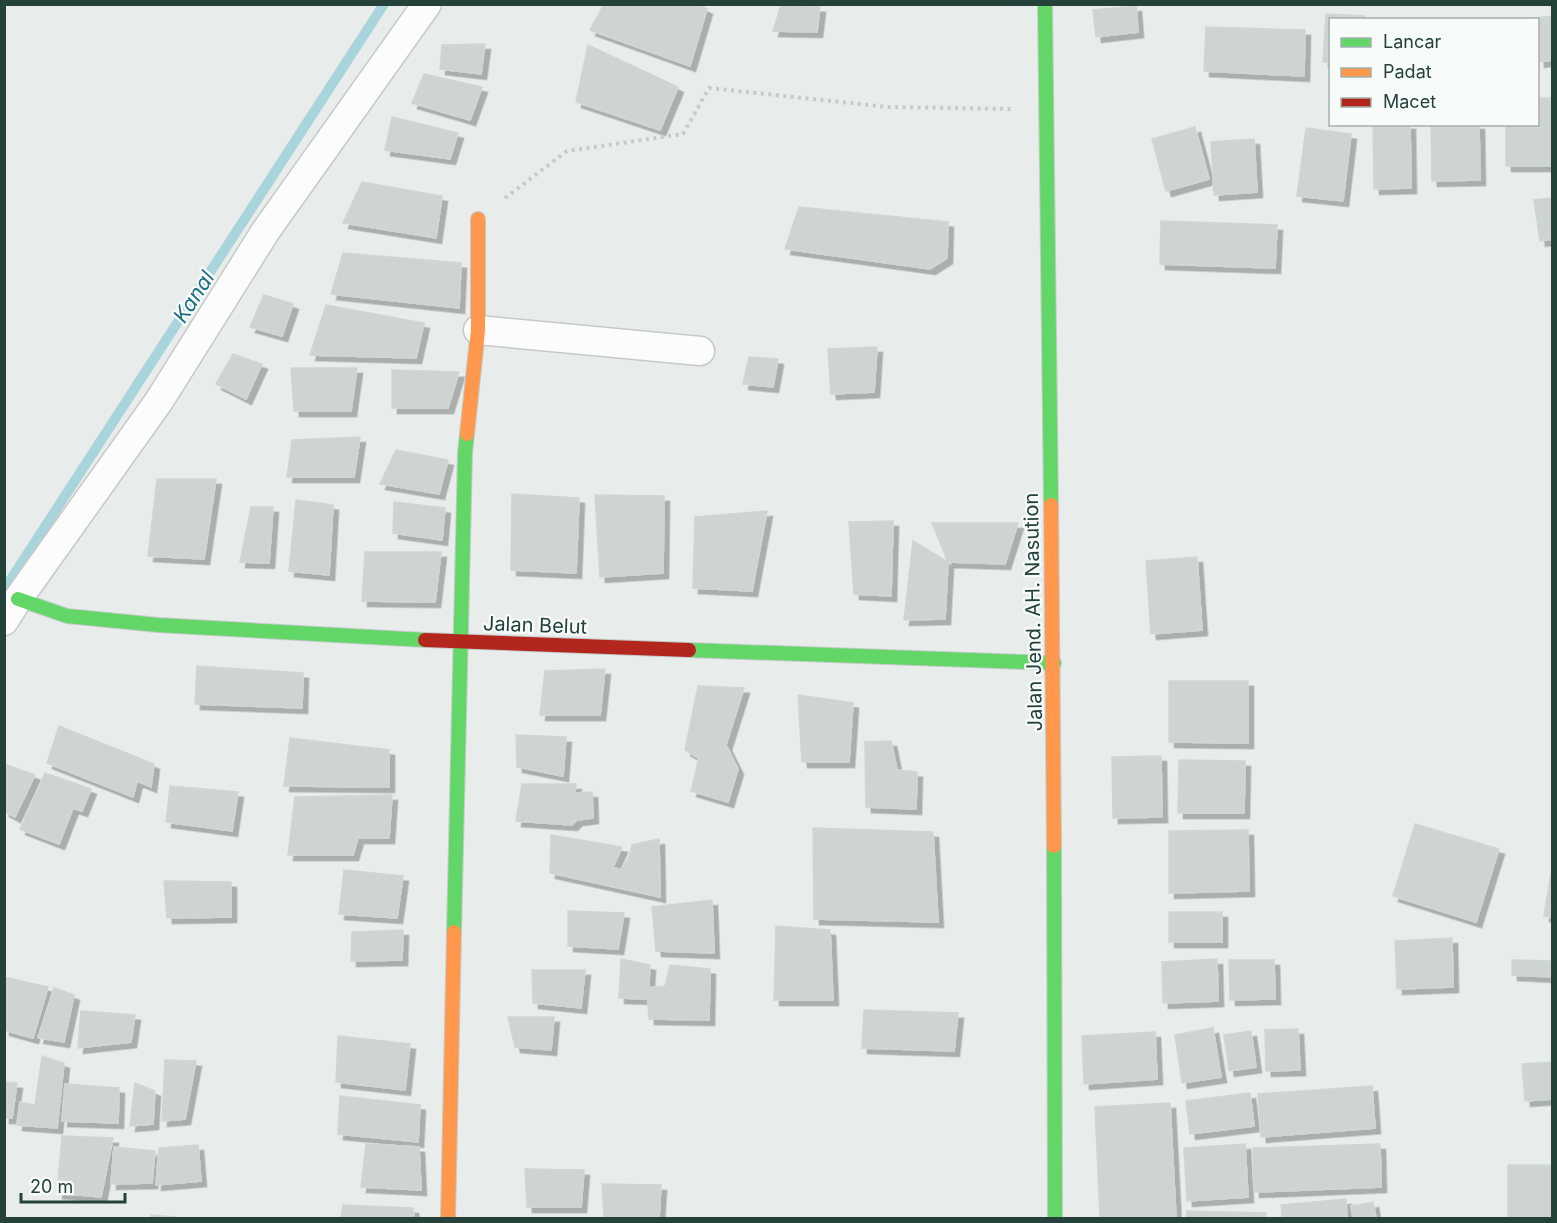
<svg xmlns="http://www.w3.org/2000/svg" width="1557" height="1223" viewBox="0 0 1557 1223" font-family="Inter,sans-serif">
	<defs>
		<filter id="shadow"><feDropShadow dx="5.5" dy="5.5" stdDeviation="0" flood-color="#0004"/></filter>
	</defs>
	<rect width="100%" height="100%" fill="#e8edeb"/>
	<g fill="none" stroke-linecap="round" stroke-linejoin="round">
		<!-- stream -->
		<path stroke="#a9d4db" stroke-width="10" d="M4,590L384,4"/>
	</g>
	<!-- building -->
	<path fill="#cfd4d2" stroke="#d1d6d4" stroke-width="1.5" filter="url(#shadow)" d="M604,4H696L707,9L690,66L590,30Z
		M781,5L820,7L817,32L773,31Z
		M1136,6L1138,32L1096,37L1093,10Z
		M1326,14L1365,16V20H1330V62H1323Z
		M1552,16V60L1539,62L1538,20L1534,18Z
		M1206,27L1305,30L1304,76L1204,71Z
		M485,44L481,74L440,69L442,45Z
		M588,45L678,87L660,130L576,102Z
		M424,74L482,87L470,120L412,103Z
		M1538,98H1552V166H1506V124H1538Z
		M392,117L458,133L450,159L385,150Z
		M1373,124H1410L1411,188L1374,189Z
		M1431,124H1479L1480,180L1432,181Z
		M1195,127L1209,179L1166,191L1152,139Z
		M1306,128L1351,134L1343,201L1297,196Z
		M1254,139L1257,192L1214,195L1211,142Z
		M362,182L442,196L436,238L343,223Z
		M1552,198V239L1540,241L1534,200Z
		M799,207L948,222L947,258L930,269L785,249Z
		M1161,221L1277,225L1275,268L1160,264Z
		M343,253L461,263L459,308L331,294Z
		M264,295L293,304L282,336L250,327Z
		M326,305L424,323L416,358L310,355Z
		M877,347L874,392L831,394L828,349Z
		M233,354L262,364L246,399L216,384Z
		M749,357L778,359L773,387L743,384Z
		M291,368H357L351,411H294Z
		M392,370L459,372L448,408H392Z
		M360,437L354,477H287L292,440Z
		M396,450L448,460L439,494L380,484Z
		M157,479H216L204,559L148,556Z
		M512,494L579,498L576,573L511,570Z
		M595,495L664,496L663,573L600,577Z
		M296,500L333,505L329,575L289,571Z
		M394,502L445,508L442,540L393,533Z
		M251,507H273L269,563L240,562Z
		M767,511L752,591L693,588L695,517Z
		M893,521L891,596L854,594L849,522Z
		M932,523H1018L1005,564L948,562Z
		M913,541L948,562L945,619L904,620Z
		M365,552H441L435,602L362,601Z
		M1197,557L1202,630L1151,634L1146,561Z
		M197,666L303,673L302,708L195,704Z
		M605,669L600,715H540L545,671Z
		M1169,681H1248V743L1169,742Z
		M698,686L744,688L726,745L738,769L728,802L691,791L699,758L685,750Z
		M798,695L853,703L849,762H802Z
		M59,726L154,764L151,787L137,781L133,797L47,763Z
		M516,735L566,737L563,776L517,767Z
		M290,738L389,750V787L284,786Z
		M891,741L897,770L917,772L916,809L866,807L865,742Z
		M1161,756L1162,817L1113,818L1112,757Z
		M1179,760L1245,761L1244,813H1178Z
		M4,764L35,775L15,817L4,811Z
		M45,773L91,789L82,811L73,808L59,844L20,829Z
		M522,784H576L575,793L592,792L593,818L577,820L572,825L516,821Z
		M170,786L238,792L232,831L166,822Z
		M392,795L389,838H358L353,855H288L295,797Z
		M1415,824L1499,849L1476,922L1393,896Z
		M813,828L933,832L938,922L814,919Z
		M1248,830L1249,891L1169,893V831Z
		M551,835L622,847L613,867L621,870L629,857L632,845L659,839L660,897L550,873Z
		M344,870L403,876L397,918L339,914Z
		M1551,873L1552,874V917L1544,916Z
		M164,881L231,882V917L167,918Z
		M712,900L714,953L656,951L652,907Z
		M568,911L624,913L618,949L568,946Z
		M1169,912H1222V942H1169Z
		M776,926L830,930L833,1000H774Z
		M403,930L402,960L351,961L352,932Z
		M1452,938L1453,987L1397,989L1395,941Z
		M621,959L650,965L648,999L619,998Z
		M1217,959L1218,1001L1163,1003L1162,962Z
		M1229,960H1274L1275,999L1230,1000Z
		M1512,960L1552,961L1551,977L1512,975Z
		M670,965L710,969L709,1020L649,1019L647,988L665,986Z
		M532,970H585L581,1008L533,1003Z
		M4,977L48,987L33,1038L4,1030Z
		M54,988L74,995L64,1042L38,1038Z
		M864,1010L958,1013L954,1051L862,1048Z
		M81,1011L135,1015L131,1042L78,1048Z
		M508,1017H554L551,1050L515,1047Z
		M1213,1028L1221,1077L1182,1083L1175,1035Z
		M1298,1029L1300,1070L1266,1071L1265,1030Z
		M1251,1031L1256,1067L1229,1071L1224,1035Z
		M1155,1032L1157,1079L1084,1084L1082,1036Z
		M338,1036L410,1044L405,1090L336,1082Z
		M42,1056L64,1063L57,1128L17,1125L20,1102L35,1105Z
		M165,1060L196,1061L185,1119L162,1121Z
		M1552,1062V1099L1525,1101L1522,1064Z
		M4,1082L17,1083L12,1118H4Z
		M135,1083L155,1091L153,1124L130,1126Z
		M65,1084L119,1088L118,1123L62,1121Z
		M1372,1086L1375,1128L1261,1137L1258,1094Z
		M1250,1093L1254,1126L1190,1134L1186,1101Z
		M340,1096L420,1105L418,1142L338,1134Z
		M1170,1103L1176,1218H1100L1095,1107Z
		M62,1136L113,1138L101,1197L57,1193Z
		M366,1144L419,1147L421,1190L361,1187Z
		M1245,1144L1248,1197L1187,1201L1184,1148Z
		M1380,1144L1381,1187L1254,1192L1253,1148Z
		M198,1145L201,1181L156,1185L159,1148Z
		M114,1147L155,1151L152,1183L111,1184Z
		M1508,1165H1552V1218H1508Z
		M525,1169L584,1170L581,1207H527Z
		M602,1184L661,1185L659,1218H604Z
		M1346,1199L1347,1218H1282L1281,1205Z
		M1373,1202L1376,1218H1353L1351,1206Z
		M343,1205L413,1208L414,1218H341Z
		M1187,1211L1266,1213V1218H1186Z
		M151,1215L175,1217V1218H150Z"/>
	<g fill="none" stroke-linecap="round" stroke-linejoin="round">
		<!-- street casing -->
		<g stroke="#c5cac8" stroke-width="31">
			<path id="street" d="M478,330L700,351
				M4,621L18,599L159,401L265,232L427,4"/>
		</g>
		<!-- fast casing -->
		<g stroke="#c3cbc8" stroke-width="16">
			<path id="fast" d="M1045,4L1051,505
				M18,599L67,616L158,625L425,640
				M689,650L1054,663
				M1054,846L1055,1218
				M454,932L465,453L467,434"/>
		</g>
		<!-- slow casing -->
		<g stroke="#c3cbc8" stroke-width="16">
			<path id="slow" d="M467,434L478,330V219
				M1051,505L1054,846
				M448,1218L454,932"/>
		</g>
		<!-- jam casing -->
		<g stroke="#c3cbc8" stroke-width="16">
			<path id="jam" d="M425,640L689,650"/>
		</g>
		<!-- path -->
		<path stroke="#c3ccca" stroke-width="4" stroke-dasharray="3 4.5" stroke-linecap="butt" d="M505,198L567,151L683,134L709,88L888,107L1014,109"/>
		<!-- street -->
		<use href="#street" stroke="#fcfcfc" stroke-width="28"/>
		<!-- fast -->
		<use href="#fast" stroke="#63d668" stroke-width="14"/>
		<!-- slow -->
		<use href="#slow" stroke="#ff974d" stroke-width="14"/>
		<!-- jam -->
		<use href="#jam" stroke="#b3261e" stroke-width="14"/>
	</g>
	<g text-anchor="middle" stroke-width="4.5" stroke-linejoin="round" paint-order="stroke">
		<!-- street labels -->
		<g font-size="20" fill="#24423a" stroke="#f7fbf9">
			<text transform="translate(1033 612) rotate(-91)" y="7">Jalan Jend. AH. Nasution</text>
			<text transform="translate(535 625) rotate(2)" y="7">Jalan Belut</text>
		</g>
		<!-- water labels -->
		<g font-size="21" font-style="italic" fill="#1c6f80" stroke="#f7fbf9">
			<text transform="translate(194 297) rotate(-57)" y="7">Kanal</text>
		</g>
	</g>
	<!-- border -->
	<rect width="1557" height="1223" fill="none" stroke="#24423a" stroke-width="12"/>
	<!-- legend -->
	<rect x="1329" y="18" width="210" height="108" fill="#f7fbf9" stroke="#a3b1ad" stroke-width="1.5"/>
	<rect x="1341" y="38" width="30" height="9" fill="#63d668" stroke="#a3b1ad" stroke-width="1.5"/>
	<text x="1383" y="48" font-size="18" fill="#24423a">Lancar</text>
	<rect x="1341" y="68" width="30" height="9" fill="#ff974d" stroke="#a3b1ad" stroke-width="1.5"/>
	<text x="1383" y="78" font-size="18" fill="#24423a">Padat</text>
	<rect x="1341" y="98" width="30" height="9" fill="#b3261e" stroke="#a3b1ad" stroke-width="1.5"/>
	<text x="1383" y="108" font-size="18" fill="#24423a">Macet</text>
	<!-- scale -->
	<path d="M21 1193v9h104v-9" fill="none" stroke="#24423a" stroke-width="3"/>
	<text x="30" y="1193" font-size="18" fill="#24423a" stroke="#f7fbf9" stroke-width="4.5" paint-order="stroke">20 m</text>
</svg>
